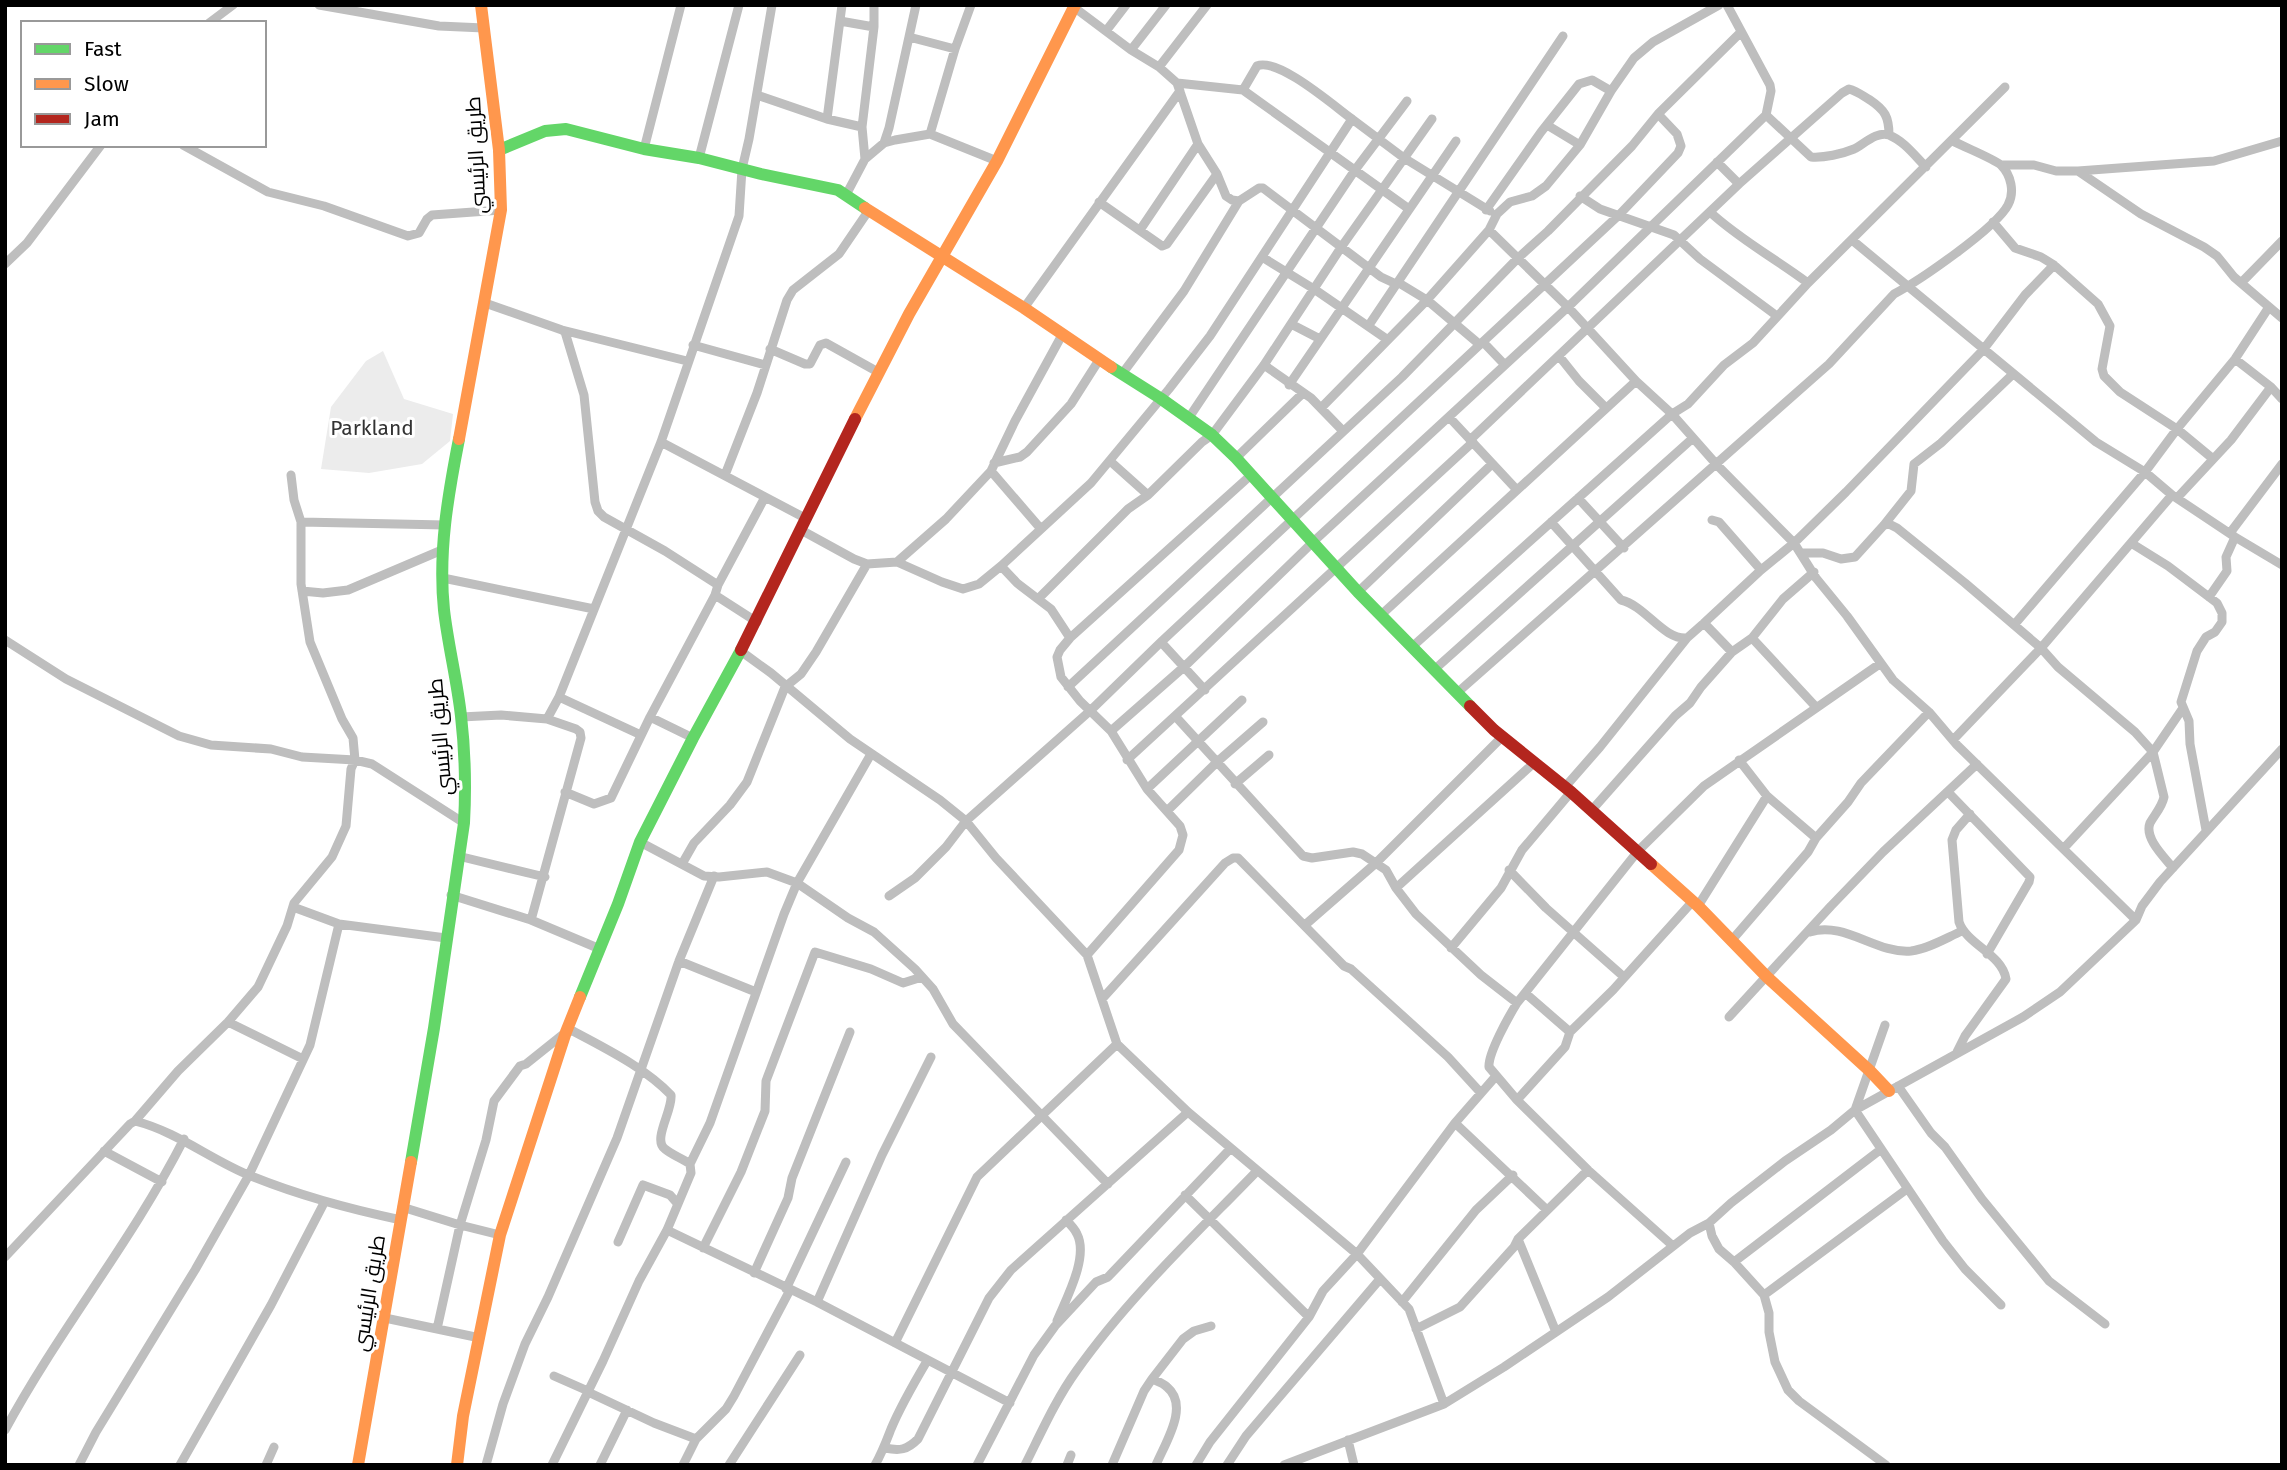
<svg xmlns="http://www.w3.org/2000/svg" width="2287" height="1470" viewBox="0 0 2287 1470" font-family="'Fira Sans',Cairo,sans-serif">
	<rect width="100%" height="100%" fill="#fff"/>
	<!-- green -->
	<path fill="#ececec" d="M383,351L404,399L453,414L450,441L422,464L369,473L321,469L331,407L366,361Z"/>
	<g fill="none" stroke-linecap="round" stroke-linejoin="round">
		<!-- street -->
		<path stroke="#bebebe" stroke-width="9" d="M319,5L439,26L484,28
			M1075,8L1131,50L1159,67L1177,83L1198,144L1217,174L1226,196L1232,200L1239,201
			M840,21L874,27
			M209,23L233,5
			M1106,31L1126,5
			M909,37L955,49
			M1131,50L1166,5
			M1159,67L1207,5
			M1177,83L1243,90L1409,209
			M757,95L827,119L862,127
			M1766,115L1811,157C1824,158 1842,154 1854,149C1864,144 1877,131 1889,135C1904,141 1915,156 1926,167
			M827,119L842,5
			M1352,119L1404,158L1490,211
			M1547,125L1580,145
			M930,134L955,49L971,5
			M884,143L889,128L916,5
			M183,145L268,192L324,206L408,236L419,233L427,219L432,215L501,210
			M644,149L681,5
			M699,158L739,5
			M865,159L862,127L874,27V5
			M1717,162L1739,184
			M2001,165H2034L2056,171H2078L2141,214L2204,247L2217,256L2234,277L2282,318
			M2078,171L2214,161L2282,141
			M846,195L865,159L884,143L895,140L930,134L997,161
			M1580,196L1600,209L1674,235L1700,259L1777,316
			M1099,202L1162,246L1167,244L1217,174
			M1486,210L1541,132L1579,84L1592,80L1611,91
			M1710,212C1739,239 1776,259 1808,283
			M1993,222L2015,248L2041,257L2054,265L2098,304L2110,326L2102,369L2104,376L2120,392L2177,429L2212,458
			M1140,230L1198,144
			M1489,230L1568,307L1636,381L1672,414L1717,465L1794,543L1816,578L1847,616L1893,680L1929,712L1957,745L2136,920
			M1852,240L2096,442L2145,472L2172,495L2235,537L2282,565
			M1262,257L1314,289L1388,340
			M5,264L27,243L101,145
			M2241,283L2282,241
			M485,303L562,330L687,361
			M1024,308L1180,91
			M1291,324L1320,339
			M1369,325L1563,36
			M562,330L565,332L584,395L595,502L598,511L604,517L665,551L718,585
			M1484,343L1505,365
			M693,345L765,365
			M770,349L805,364H810L820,345L826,343L878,372
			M1559,356L1579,381L1605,407
			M2235,359L2271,387L2282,399
			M1264,365L1311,398L1343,431
			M1122,374L1184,291L1239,201L1259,188H1263L1381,277L1394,283H1399L1427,300L1479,344
			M1289,385L1456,141
			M1321,408L1427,300L1489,230L1497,214L1510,202L1532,196L1546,186L1580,145L1611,91L1634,58L1653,42L1719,5
			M1449,417L1517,490
			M1188,419L1355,170L1407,101
			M1470,440L1739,184L1842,93L1849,89C1857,91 1863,96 1870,100C1885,110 1889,117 1889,135
			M661,442L805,518
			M1236,458L1303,393
			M1110,461L1148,495
			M994,463L1020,457L1027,452L1071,404L1099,360
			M991,471L1041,529
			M291,475L294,500L301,522V584L310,642L342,719L353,738L355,760L372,764L464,823
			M725,475L757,393L787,300L793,290L839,254L869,210
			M1578,498L1624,548
			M2177,498L2231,440L2271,387
			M1712,520L1719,522L1761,570
			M301,522L445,525
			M1551,522L1621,600C1646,606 1663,640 1687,638L1704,623
			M1884,525L1889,524L1897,528L1965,583L2041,648L2058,667L2135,732L2153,752L2164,797C2162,807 2155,814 2150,823C2144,838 2164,857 2173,868
			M801,530L854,559L867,564L897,562L942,582L963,589L979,584L1001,566L1091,483L1169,389L1210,336L1352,119C1334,106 1278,57 1257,66L1243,90
			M2230,533L2282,464
			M2131,543L2168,566L2217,603L2222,613V622L2215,632L2206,637L2197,651L2181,702L2189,721L2190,744L2206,830
			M1801,553H1823L1841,559L1855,557L1884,525L1911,491L1914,464L1941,443L2013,374
			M897,562L946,519L991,471L1015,421L1062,335
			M1001,566L1017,583L1051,609L1070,638L1060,650L1057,657L1061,677L1080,701L1111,731L1147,789L1180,826L1183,835L1179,850L1087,955
			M443,578L594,609
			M302,591L323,593L348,590L442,550
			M1358,592L1492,464
			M715,595L757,622
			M2209,597L2227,571L2226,557L2235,537
			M1038,599L1128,509L1148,495L1202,442L1212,435L1264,365L1342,246L1432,119
			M1381,615L1636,381
			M2014,625L2145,472L2177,429L2235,359L2269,307
			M1070,638L1251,475
			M1752,638L1816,707
			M5,640L66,679L179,736L211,745L271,749L302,757L355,760L351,769L346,826L332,857L294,903L287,926L258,987L228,1022L178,1071L135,1121
			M1161,642L1205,690
			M1413,646L1672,414L1688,404L1724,365L1753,343L1808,283L2005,87
			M742,652L771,673L850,739L940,800L966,821L996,858L1087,955L1117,1044L1188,1112L1357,1254L1409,1309L1444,1404
			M1732,652L1704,623L1761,570L1794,543L1846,492L1983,350L2025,295L2054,265
			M1435,669L1693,438
			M1068,687L1402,377L1518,258L1548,231L1632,146L1658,114
			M1457,693L1829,364L1894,294C1919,281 1996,228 2008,205C2015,192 2011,175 2001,165C1992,158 1964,147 1953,141
			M559,697L641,735
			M461,717L501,715L547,719L576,729L580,732L581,738L531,920
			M650,717L693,738
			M1176,717L1303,856L1312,858L1353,852L1362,854L1386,870L1396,888L1416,914L1481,975L1517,1003C1509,1016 1488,1053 1489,1067L1517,1100L1588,1170L1673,1246
			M547,719L559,697L661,442L739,216L742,169L749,139L772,5
			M1111,731L1185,666L1313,542L1568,307L1766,115L1771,91L1770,85L1727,5
			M1953,740L2041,648L2172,495
			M1127,760L1473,442
			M1739,760L1767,796L1816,838
			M1235,784L1269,755
			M1565,787L1600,747L1687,638
			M1147,789L1242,700
			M565,792L594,804L611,798L650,717L715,595L718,585L765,497
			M1948,792L2030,877L2029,882L1987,954
			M1167,811L1217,762L1263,722
			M1591,811L1675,716L1690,703L1701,687L1732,652L1752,638L1783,599L1814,572
			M640,842L704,876L719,877L767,872L797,883L848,918L874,932L915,969L933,989L953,1024L1108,1184
			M2064,848L2153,752L2183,708
			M458,856L545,877
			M682,864L694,843L730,805L747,782L785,687L801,674L816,652L867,564
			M1509,870L1546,908L1624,977
			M1396,888L1535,762
			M451,895L531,920L600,949
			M889,896L915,878L946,847L966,821L1091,710L1161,642L1619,215L1678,153L1681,146L1677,134L1658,114L1741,32
			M1698,906L1767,796
			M293,907L339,924
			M1305,925L1376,863L1502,737
			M1810,932C1845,921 1876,954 1911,951C1928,949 1946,938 1962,931
			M1732,940L1808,852L1816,838L1848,802L1861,783L1929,712
			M1451,948L1501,888L1522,850L1571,792
			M679,961L756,992
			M1525,993L1570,1032
			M1102,999L1225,863L1233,858H1238L1344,966L1351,969L1448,1057L1480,1092
			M1517,1003L1638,851L1704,786L1881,663
			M1729,1017L1831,906L1883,852L1977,764
			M228,1022L303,1059
			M1885,1025L1855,1110L1943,1241L1965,1269L2001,1305
			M1957,1052L1965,1036L2006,979C2002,954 1967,945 1959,922L1952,840L1956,830L1970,814
			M1898,1086L1931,1133L1945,1147L1982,1199L2049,1281L2105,1324
			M1517,1100L1565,1047L1570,1032L1613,990L1693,901
			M1455,1123L1547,1210
			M104,1151L162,1182
			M690,1164L710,1123L784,914L797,883L871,754
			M1185,1195L1309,1317
			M402,1207L460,1225L486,1140L494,1101L520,1066L526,1064L566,1032L573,1031C606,1049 644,1067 671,1095C673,1110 652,1140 665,1149C672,1155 682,1158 690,1164L691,1173L667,1230L639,1281L603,1361L552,1465
			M1709,1223L1712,1236L1719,1249L1734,1262L1764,1295L1769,1313V1332L1775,1362L1788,1390L1799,1401L1886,1465
			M667,1230L817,1302L1010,1403
			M1518,1239L1556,1332
			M618,1242L643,1185L670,1195L677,1203
			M703,1248L741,1172L765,1111L766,1081L815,952L871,969L903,983L922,977
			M5,1257L130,1124L135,1121C178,1132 211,1160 251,1176C300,1196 349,1209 401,1220
			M1734,1262L1880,1150
			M754,1273L788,1198L792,1178L850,1032
			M786,1289L846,1162
			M1764,1295L1907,1189
			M817,1302L882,1155L931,1057
			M1402,1302L1476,1210L1513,1175
			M385,1318L480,1338
			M1057,1321C1066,1299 1089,1257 1077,1234C1075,1229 1070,1224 1066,1220
			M437,1329L460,1225L500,1235
			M1416,1329L1460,1307L1514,1247L1518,1239L1588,1170
			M895,1343L977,1177L1117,1044
			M554,1376L588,1391
			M1152,1379C1156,1381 1163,1383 1167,1387C1190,1406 1165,1443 1156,1465
			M588,1392L654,1423L696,1439
			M5,1430C59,1330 132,1241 184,1139
			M1348,1440L1354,1465
			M885,1448C900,1451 907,1450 918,1439L989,1298L1011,1270L1188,1112
			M79,1465L96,1432L195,1270L249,1175L310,1045L339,924L446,938
			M180,1465L271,1305L324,1203
			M266,1465L274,1447
			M486,1465L503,1404L525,1344L548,1297L617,1138L679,961L714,876
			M600,1465L627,1410
			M683,1465L696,1439L726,1409L734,1396L790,1290
			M729,1465L800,1355
			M875,1465C882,1453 886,1442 891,1429C901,1405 914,1383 927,1361
			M977,1465L1034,1355L1055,1326L1096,1282L1108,1277L1230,1149
			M1025,1465C1041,1433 1056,1399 1077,1370C1128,1298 1195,1235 1257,1171
			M1067,1465L1071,1455
			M1112,1465L1144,1391L1152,1379L1183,1339L1194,1331L1211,1326
			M1196,1465L1210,1442L1309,1317L1323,1291L1357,1254L1455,1123L1496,1076
			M1227,1465L1246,1436L1380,1279
			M1284,1465L1444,1404L1504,1367L1608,1297L1690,1233L1709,1223L1731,1203L1785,1161L1831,1130L1855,1110L2023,1017L2060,992L2136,920L2142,906L2160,882L2282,749"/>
		<!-- fast -->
		<path stroke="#63d668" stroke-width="12" d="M499,150L545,131L566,129L644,149L699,158L761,174L838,190L865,208
			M1111,367L1160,398L1212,435L1236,458L1358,592L1470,706
			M580,997L618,904L640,842L693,738L741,650
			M411,1162L434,1028L464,823C466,787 465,751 461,716C457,680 448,645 444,610C438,552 448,495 459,439"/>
		<!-- slow -->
		<path stroke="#ff974d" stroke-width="12" d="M865,208L1024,308L1111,367
			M855,419L909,314L997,161L1075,5
			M459,439L501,210L499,150L481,5
			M1651,864L1698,906L1767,977L1870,1071L1889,1091
			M358,1465L411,1162
			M457,1465L463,1416L500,1235L566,1032L580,997"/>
		<!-- jam -->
		<path stroke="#b3261e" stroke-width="12" d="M741,650L855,419
			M1470,706L1494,730L1571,792L1651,864"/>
	</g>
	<g text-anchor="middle" stroke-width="6" stroke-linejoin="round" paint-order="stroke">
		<!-- street labels -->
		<g font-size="21" fill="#000" stroke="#fff">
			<text transform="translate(476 155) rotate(-93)" y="7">طريق الرئيسي</text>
			<text transform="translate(440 737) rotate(-95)" y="7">طريق الرئيسي</text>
			<text transform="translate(369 1293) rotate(-81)" y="7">طريق الرئيسي</text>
		</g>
		<!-- park labels -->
		<g font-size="21" fill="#333" stroke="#fff">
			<text x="372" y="435">Parkland</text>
		</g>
	</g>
	<!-- border -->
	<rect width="2287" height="1470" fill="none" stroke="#000000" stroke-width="14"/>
	<!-- legend -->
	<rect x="21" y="21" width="245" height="126" fill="#ffffff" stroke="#999999" stroke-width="2"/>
	<rect x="35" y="44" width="35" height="10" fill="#63d668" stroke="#999999" stroke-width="2"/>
	<text x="84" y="56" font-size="21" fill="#000000">Fast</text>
	<rect x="35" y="79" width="35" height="10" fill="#ff974d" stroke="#999999" stroke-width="2"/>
	<text x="84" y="91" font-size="21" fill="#000000">Slow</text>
	<rect x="35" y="114" width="35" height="10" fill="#b3261e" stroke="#999999" stroke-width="2"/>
	<text x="84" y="126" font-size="21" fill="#000000">Jam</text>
</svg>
